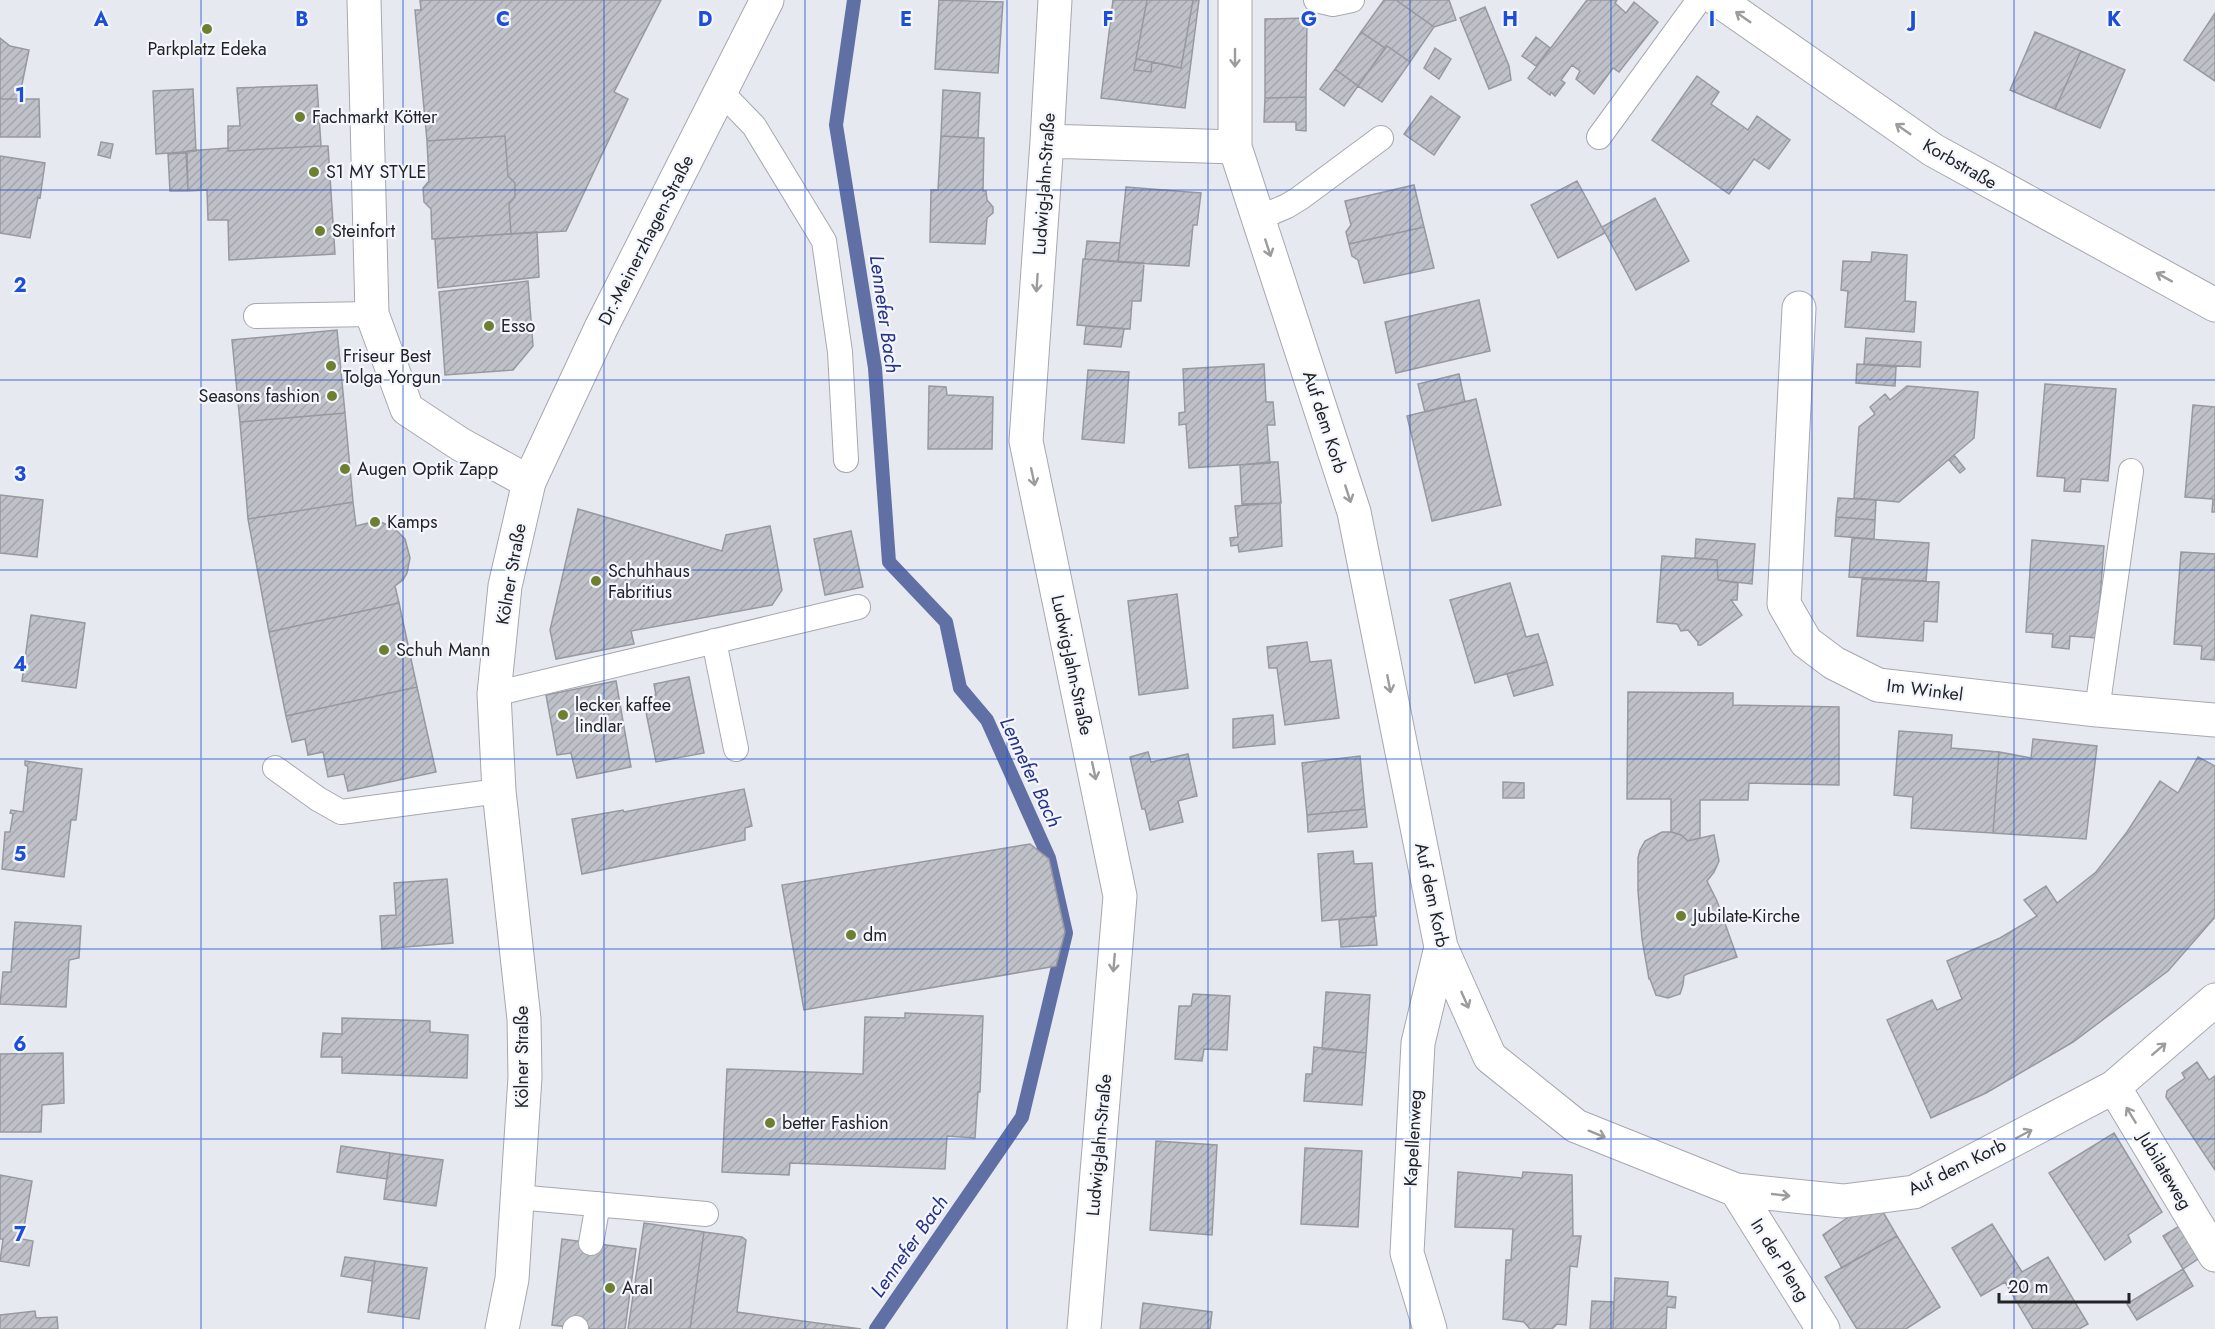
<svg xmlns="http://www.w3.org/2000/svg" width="2215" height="1329" viewBox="0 0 2215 1329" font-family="Jost,sans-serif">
	<defs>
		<pattern id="building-hatch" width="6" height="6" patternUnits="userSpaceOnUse" patternTransform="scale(1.5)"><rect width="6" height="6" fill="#bfc1c8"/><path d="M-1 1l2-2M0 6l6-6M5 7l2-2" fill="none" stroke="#a4a6ac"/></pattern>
	</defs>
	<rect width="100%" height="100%" fill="#e7e9f0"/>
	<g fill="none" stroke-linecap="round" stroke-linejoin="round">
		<!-- stream -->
		<path stroke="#6170a4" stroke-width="14" d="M854,0L836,125L875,368L889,562L946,622L960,688L987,720L1049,858L1066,933L1022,1117L876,1329"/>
	</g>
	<!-- building -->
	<path fill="url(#building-hatch)" stroke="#9799a0" stroke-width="1.5" d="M420,0H661L614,92L628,99L566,231L511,234L509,204L515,197V183L508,176L505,136L427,141L415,10H421Z
		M939,0L1003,2L998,73L935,69Z
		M1113,0H1147L1134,70L1151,72L1152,62L1181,68L1193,0H1199L1185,108L1101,98Z
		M1147,0H1193L1181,68L1136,59Z
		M1384,0H1396L1434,27L1410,62L1387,46L1385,48L1361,32Z
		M1396,0H1449L1456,20L1434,27Z
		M1587,0H1617L1615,3L1626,13L1634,2L1658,22L1619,72L1613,68L1594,94L1576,79L1580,71L1572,65L1561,80L1565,83L1555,96L1551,92L1550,95L1528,78Z
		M1485,7L1509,66L1511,80L1489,89L1460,18Z
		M2215,13V81L2184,60Z
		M1307,18L1306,97L1265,98V19Z
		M1361,32L1385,48L1358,86L1335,69Z
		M2035,32L2081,51L2055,109L2010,90Z
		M1536,37L1550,48L1536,66L1522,56Z
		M0,38L10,46L29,50L19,99H0Z
		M1387,46L1410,62L1382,102L1358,86Z
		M1435,48L1451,59L1439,79L1424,68Z
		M2081,51L2125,70L2100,128L2055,109Z
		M1136,59L1152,62L1151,72L1134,70Z
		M1335,69L1358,86L1344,106L1320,89Z
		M1697,76L1719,92L1711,104L1748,130L1757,116L1790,140L1769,169L1754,159L1729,194L1652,140Z
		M317,85L321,146L228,151V126H240L237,88Z
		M193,89L196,151L156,154L153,91Z
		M943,90L980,93L978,138L941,136Z
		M1431,96L1460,117L1434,155L1404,134Z
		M1306,97V131L1296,130V122H1264L1265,98Z
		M0,99H39L40,137H0Z
		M505,136L508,176L515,183V197L509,204L511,234L432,239L431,209L424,202L423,188L429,181L427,141Z
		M941,136L984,138L983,191H986L987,200L993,207V213L987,218L985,244L930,242L931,190H938Z
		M101,142L113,144L110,158L98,155Z
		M321,146H328L335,254L229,260L228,220H208L207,190L188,191L187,151L228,148V151Z
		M186,153L188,191H170L168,154Z
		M0,156L45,163L40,198L38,197L30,238L0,233Z
		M1577,181L1605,233L1558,258L1531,205Z
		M1414,185L1424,227L1349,244L1346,232L1351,225L1345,201Z
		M1126,187L1201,193L1197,225H1193L1189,266L1118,262Z
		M1655,198L1689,261L1636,290L1602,227Z
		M1424,227L1434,268L1364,283L1358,260L1352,256L1349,244Z
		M537,232L539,277L438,288L435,239Z
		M1087,241L1120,243L1118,262L1085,259Z
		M1872,252L1907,255L1905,301L1916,302L1914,332L1845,327L1848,291L1841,290L1843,261L1871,262Z
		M1083,259L1144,263L1141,301H1132L1130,329L1077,325Z
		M528,281L533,346L513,370L445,375L439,292Z
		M1479,300L1490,351L1396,373L1385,322Z
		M1086,326L1124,329L1121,347L1084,344Z
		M337,330L345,413L240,422L232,340Z
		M1866,338L1921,342L1920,367L1864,364Z
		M1264,364L1266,402H1273L1275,425H1267L1270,463L1189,468L1186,424L1179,425V413L1185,412L1183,369Z
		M1857,364L1896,367L1895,386L1856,383Z
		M1088,370L1129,372L1124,443L1082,439Z
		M1459,374L1465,402L1425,412L1418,384Z
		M2045,384L2116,389L2108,481L2081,479L2080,492L2064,491L2065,478L2037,476Z
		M929,386L946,387L947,395L993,397L992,449H928Z
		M1907,386L1978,392L1974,438L1899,502L1854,498L1859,427L1875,414L1870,407L1885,394L1890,400Z
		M1476,399L1501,505L1432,521L1407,416Z
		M2193,405L2215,407V512H2212L2213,499L2185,497Z
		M345,413L353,502L248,519L240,422Z
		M1954,455L1965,469L1960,473L1949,460Z
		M1269,462H1278L1281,503L1242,504L1240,465Z
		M0,495L43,500L37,557L0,553Z
		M1838,498L1876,500L1875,520L1836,517Z
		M353,502L356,526L372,522H381L394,528L405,539L410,558L407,573L403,580L395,586L399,603L269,632L248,519Z
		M1280,503L1282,546L1239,552L1238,545L1231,546L1230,538L1238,537L1235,506Z
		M578,509L722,551L726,535L770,526L782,590L772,605L631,631L634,644L556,659L550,630Z
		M1836,517L1875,520L1874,539L1835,536Z
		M851,531L863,587L825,595L814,539Z
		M1852,538L1929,543L1926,581L1849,577Z
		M1696,539L1755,544L1752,584L1718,580L1717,560L1695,558Z
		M2032,540L2104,546L2097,638L2070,636L2069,649L2052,647L2053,634L2026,632Z
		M2181,552L2215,554V660L2201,659L2202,646L2174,644Z
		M1662,556L1717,560L1718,580L1738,583L1737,600H1731L1742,615L1701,645H1698V642L1688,630L1681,631L1677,624L1657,622Z
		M1862,579L1939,582L1937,622L1924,621L1923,641L1857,636Z
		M1510,583L1526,637L1538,634L1547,662L1475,683L1450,600Z
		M1177,594L1188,688L1139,695L1128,601Z
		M399,603L417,687L286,716L269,632Z
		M31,615L85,623L76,688L22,681Z
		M1307,642L1310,662L1331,660L1339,718L1285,725L1277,668H1269L1267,647Z
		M1547,662L1553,685L1514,696L1507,674Z
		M689,677L704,753L656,762L645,707L650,706L648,696L656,695L654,684Z
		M616,681L631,767L577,778L571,753L557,755L546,695Z
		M417,687L436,772L348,791L344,774L328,777L323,752L308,755L305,739L292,742L286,716Z
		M1628,692L1733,693V705L1839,707V785L1749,783L1748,800H1700V838L1688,841L1681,835L1671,832V799H1627Z
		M1273,715L1275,744L1233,748V719Z
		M1899,731L1952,735L1951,748L1999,752L1993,833L1911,828L1913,797L1894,795Z
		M2033,739L2097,746L2086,839L1993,833L1999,752L2031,758Z
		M1148,752L1151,762L1188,754L1197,796L1178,801L1183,822L1150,830L1145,809H1142L1130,757Z
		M1360,756L1365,809L1307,815L1302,763Z
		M2198,757L2215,766V917L2168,971L2073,1042L1986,1093L1931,1118L1887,1020L1932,1000L1937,1010L1962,999L1947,961L2000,938L2037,916L2024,900L2046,886L2057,903L2096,872L2127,832L2160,781L2178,793Z
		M25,761L82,769L76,820H71L64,877L2,869L5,832H10L13,814L10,813L11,810L23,812L28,767L25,765Z
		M1503,782L1524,783V798H1503Z
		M744,789L752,826L745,828V840L582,874L572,819L623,810L624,812Z
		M1365,809L1367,827L1308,832L1307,815Z
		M1662,832H1672L1681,835L1688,841L1714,835L1719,861L1714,872L1707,881L1717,901L1737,957L1687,974L1684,976L1683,985L1680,994L1668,998L1656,995L1650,979H1649L1642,939L1638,891V858L1640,850L1645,841Z
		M1030,844L1049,859L1065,932L1056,966L804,1010L782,885Z
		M1353,851L1354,864L1372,863L1376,916L1322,921L1318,854Z
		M447,879L453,943L382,949L380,916L396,915L394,883Z
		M1374,916L1377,945L1341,947L1339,920Z
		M15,922L81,926L79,958L69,960L66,1007L0,1004L3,972H11Z
		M1326,992L1370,995L1366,1053L1322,1049Z
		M1193,994L1230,996L1227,1050L1204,1049L1202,1061L1175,1059L1179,1006H1191Z
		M905,1013L983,1016L980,1092H978L975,1138L947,1136L945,1169L790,1163L789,1175L722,1172L727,1069L863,1074L865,1017L905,1018Z
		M342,1018L430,1021V1032L468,1035L467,1078L342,1073V1057H321L323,1033L342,1034Z
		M1314,1047L1366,1053L1362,1105L1304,1101L1306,1074H1312Z
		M63,1053L64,1103L42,1105L41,1132H0V1054Z
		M2197,1062L2209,1080L2215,1076V1170L2166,1097L2167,1091L2185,1078L2182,1073Z
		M2114,1133L2162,1212L2128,1235L2131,1242L2105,1260L2049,1173Z
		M1156,1141L1217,1145L1212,1235L1150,1230Z
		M341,1146L390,1153L387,1179L337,1172Z
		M1305,1148L1362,1151L1358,1227L1301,1224Z
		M390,1153L443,1160L436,1206L384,1199Z
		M1458,1172L1522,1178L1523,1172L1572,1175L1573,1236H1581L1577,1267L1570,1266L1566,1325L1557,1324L1552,1329H1530L1524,1322L1503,1319L1506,1260H1511L1513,1229L1455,1227Z
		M0,1175L32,1181L22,1239L33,1241L29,1266L0,1261L3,1239H0Z
		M1883,1212L1897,1236L1842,1268L1823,1235L1850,1216Z
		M644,1223L704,1232L690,1329H628Z
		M1992,1224L2022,1272L2048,1257L2088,1324L2079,1329H2033L2005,1282L1981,1296L1952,1248Z
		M2181,1225L2201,1257L2183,1269L2163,1236Z
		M704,1232L742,1237L746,1240L737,1312L861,1329H690Z
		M1897,1236L1940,1307L1906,1329H1857L1825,1277Z
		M562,1239L636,1249L625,1329H586L552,1325Z
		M345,1257L375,1261L372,1281L341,1276Z
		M375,1261L427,1268L419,1319L368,1312Z
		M2183,1269L2193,1286L2137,1320L2127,1304Z
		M1615,1278L1668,1282L1667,1296L1676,1297L1675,1308L1667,1307L1666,1329H1613Z
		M1592,1301L1614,1302L1613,1329H1590Z
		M1143,1303L1212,1312L1210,1329H1140Z
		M35,1311L36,1318L57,1317L58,1329H0V1315Z"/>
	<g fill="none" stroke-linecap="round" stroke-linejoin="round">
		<!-- service casing -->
		<g stroke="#a6a8af" stroke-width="26">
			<path id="service" d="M1316,0L1333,4L1352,0
				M721,92L754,126L824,241L840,352L846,460
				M1599,137L1699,0
				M1259,218L1287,206L1300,198L1381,138
				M256,316L372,314
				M714,641L736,749
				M494,694L858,607
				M2097,710L2131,471
				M275,768L318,799L341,812L499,791
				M517,1197L706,1214
				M591,1243L598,1204
				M575,1329L576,1328"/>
		</g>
		<!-- minor casing -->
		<g stroke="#a6a8af" stroke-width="35">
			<path id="minor" d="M364,0L372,314L407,409L460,444L529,482
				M1055,0L1047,141L1026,441L1120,896L1084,1329
				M1235,0V147L1354,512L1441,947L1490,1057L1576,1126L1736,1190L1843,1201L1914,1192L2114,1087L2215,1000
				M1718,0L1933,150L2215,305
				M1047,141L1235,147
				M1799,308L1784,604L1806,642L1834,663L1878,685L2097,710L2215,720
				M2114,1087L2215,1255
				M1736,1190L1823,1329
				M1430,1329L1407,1253L1418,1043L1441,947"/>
		</g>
		<!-- secondary casing -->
		<g stroke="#a6a8af" stroke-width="35">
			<path id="secondary" d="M502,1329L512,1279L525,1077L524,1019L499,791L494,694L505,586L529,482L601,328L767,0"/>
		</g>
		<!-- service -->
		<use href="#service" stroke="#fff" stroke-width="24"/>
		<!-- minor -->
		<use href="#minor" stroke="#fff" stroke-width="33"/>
		<!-- secondary -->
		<use href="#secondary" stroke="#fff" stroke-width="33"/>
	</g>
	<!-- one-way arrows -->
	<defs><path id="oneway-shaft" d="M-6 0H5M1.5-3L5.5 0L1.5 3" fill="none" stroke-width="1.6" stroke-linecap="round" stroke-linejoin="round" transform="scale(1.5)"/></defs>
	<g stroke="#9c9c9d">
		<use href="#oneway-shaft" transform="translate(1743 17) rotate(-145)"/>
		<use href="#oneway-shaft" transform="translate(1235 58) rotate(90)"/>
		<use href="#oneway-shaft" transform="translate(1903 129) rotate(-145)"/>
		<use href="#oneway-shaft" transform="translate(1268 248) rotate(72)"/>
		<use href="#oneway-shaft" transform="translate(2164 277) rotate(-151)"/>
		<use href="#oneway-shaft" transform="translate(1037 283) rotate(94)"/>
		<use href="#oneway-shaft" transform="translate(1033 477) rotate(78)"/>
		<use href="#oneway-shaft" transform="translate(1348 494) rotate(72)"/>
		<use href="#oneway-shaft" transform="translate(1389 684) rotate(79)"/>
		<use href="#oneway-shaft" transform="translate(1094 771) rotate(78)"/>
		<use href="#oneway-shaft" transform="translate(1114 963) rotate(95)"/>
		<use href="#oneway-shaft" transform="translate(1465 1000) rotate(66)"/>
		<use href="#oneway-shaft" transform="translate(2159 1049) rotate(-41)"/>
		<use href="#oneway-shaft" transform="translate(2131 1115) rotate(-121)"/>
		<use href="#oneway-shaft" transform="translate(1597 1134) rotate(22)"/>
		<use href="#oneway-shaft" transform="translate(2024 1134) rotate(-28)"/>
		<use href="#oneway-shaft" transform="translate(1781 1195) rotate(6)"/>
	</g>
	<!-- grid -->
	<path fill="none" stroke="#1d4ed8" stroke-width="1.5" stroke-opacity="0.55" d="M201,0V1329M403,0V1329M604,0V1329M805,0V1329M1007,0V1329M1208,0V1329M1410,0V1329M1611,0V1329M1812,0V1329M2014,0V1329M0,190H2215M0,380H2215M0,570H2215M0,759H2215M0,949H2215M0,1139H2215"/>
	<!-- markers -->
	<g fill="#6d8030" stroke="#f4f6fe" stroke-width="2">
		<circle cx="207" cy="29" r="6"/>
		<circle cx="300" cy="117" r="6"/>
		<circle cx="314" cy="172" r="6"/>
		<circle cx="320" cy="231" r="6"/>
		<circle cx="489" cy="326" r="6"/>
		<circle cx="331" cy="366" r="6"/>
		<circle cx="332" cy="396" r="6"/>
		<circle cx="345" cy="469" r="6"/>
		<circle cx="375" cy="522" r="6"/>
		<circle cx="596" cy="581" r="6"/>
		<circle cx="384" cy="650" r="6"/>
		<circle cx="563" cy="715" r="6"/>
		<circle cx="1681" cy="916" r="6"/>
		<circle cx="851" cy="935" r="6"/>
		<circle cx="770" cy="1123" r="6"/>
		<circle cx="610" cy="1288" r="6"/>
	</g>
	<g text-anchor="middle" stroke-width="4.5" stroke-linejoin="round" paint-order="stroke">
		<!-- poi labels -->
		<g font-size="18" fill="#222325" stroke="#f4f6fe" text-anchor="start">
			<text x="207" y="55" text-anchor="middle">Parkplatz Edeka</text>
			<text x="312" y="123">Fachmarkt Kötter</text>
			<text x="326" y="178">S1 MY STYLE</text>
			<text x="332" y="237">Steinfort</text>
			<text x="501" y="332">Esso</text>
			<text x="343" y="362">Friseur Best<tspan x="343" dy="21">Tolga Yorgun</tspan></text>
			<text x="320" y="402" text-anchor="end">Seasons fashion</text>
			<text x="357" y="475">Augen Optik Zapp</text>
			<text x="387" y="528">Kamps</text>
			<text x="608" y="577">Schuhhaus<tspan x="608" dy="21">Fabritius</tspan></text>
			<text x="396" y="656">Schuh Mann</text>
			<text x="575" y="711">lecker kaffee<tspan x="575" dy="21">lindlar</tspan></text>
			<text x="1693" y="922">Jubilate-Kirche</text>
			<text x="863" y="941">dm</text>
			<text x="782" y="1129">better Fashion</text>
			<text x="622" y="1294">Aral</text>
		</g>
		<!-- street labels -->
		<g font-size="18" fill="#222325" stroke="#f4f6fe">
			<text transform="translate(1960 164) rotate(30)" y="6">Korbstraße</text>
			<text transform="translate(1044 184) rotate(-86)" y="6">Ludwig-Jahn-Straße</text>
			<text transform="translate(646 240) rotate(-63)" y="6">Dr.-Meinerzhagen-Straße</text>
			<text transform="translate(1325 422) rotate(72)" y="6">Auf dem Korb</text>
			<text transform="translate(511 574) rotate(-80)" y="6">Kölner Straße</text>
			<text transform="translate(1072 665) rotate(78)" y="6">Ludwig-Jahn-Straße</text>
			<text transform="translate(1925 690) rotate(7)" y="6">Im Winkel</text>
			<text transform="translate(1432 895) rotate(78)" y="6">Auf dem Korb</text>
			<text transform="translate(522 1057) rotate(-90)" y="6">Kölner Straße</text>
			<text transform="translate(1413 1138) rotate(-87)" y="6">Kapellenweg</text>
			<text transform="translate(1099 1145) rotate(-85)" y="6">Ludwig-Jahn-Straße</text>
			<text transform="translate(1957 1167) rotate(-26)" y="6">Auf dem Korb</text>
			<text transform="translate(2165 1171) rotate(59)" y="6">Jubilateweg</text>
			<text transform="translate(1780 1260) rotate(58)" y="6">In der Pleng</text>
		</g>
		<!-- water labels -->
		<g font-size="20" font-style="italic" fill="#263387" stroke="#f4f6fe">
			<text transform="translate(885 314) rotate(82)" y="7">Lennefer Bach</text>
			<text transform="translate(1031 772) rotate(65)" y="7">Lennefer Bach</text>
			<text transform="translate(909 1246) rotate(-55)" y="7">Lennefer Bach</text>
		</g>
	</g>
	<g font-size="20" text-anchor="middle" font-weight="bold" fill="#1d4ed8" stroke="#f4f6fe" stroke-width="4.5" stroke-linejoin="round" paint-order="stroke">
		<text x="101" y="26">A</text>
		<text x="302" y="26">B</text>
		<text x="503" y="26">C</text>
		<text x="705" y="26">D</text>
		<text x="906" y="26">E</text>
		<text x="1108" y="26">F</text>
		<text x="1309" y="26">G</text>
		<text x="1510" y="26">H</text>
		<text x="1712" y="26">I</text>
		<text x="1913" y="26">J</text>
		<text x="2114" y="26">K</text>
		<text x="20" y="102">1</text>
		<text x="20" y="292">2</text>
		<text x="20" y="481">3</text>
		<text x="20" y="671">4</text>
		<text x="20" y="861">5</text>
		<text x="20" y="1051">6</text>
		<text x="20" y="1241">7</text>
	</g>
	<!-- scale -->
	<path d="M1999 1293v9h130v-9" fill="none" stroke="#222325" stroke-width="3"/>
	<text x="2008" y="1293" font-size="18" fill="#222325" stroke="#f4f6fe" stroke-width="4.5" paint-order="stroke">20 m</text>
</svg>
